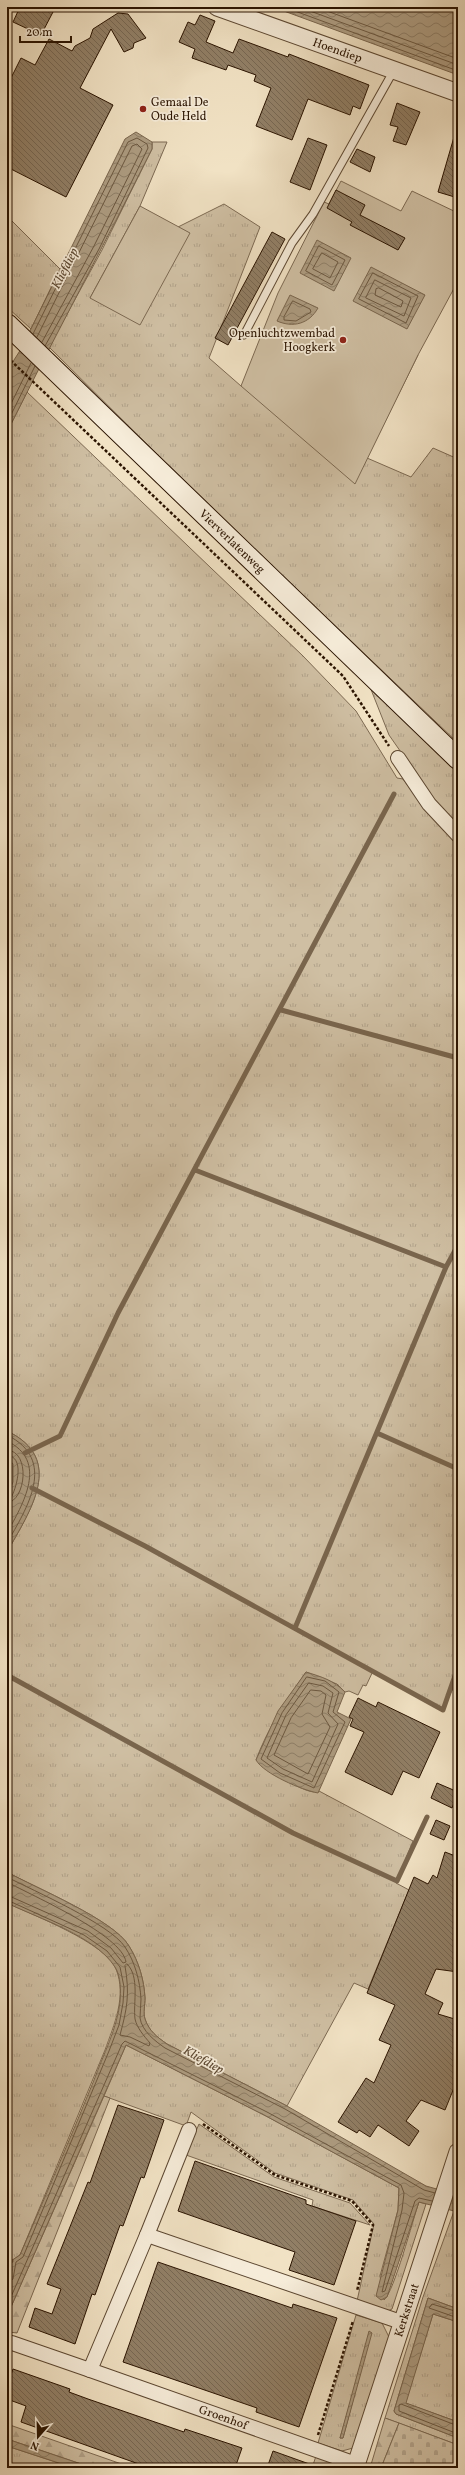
<svg xmlns="http://www.w3.org/2000/svg" width="465" height="2475" viewBox="0 0 465 2475" font-family="Vollkorn,serif">
	<defs>
		<pattern id="grass-tufts" width="24" height="20" patternUnits="userSpaceOnUse"><rect width="24" height="20" fill="#cfbfa3"/><path d="M3 7l-1-3M5 7V3M7 7l1-3M15 17l-1-3M17 17v-4M19 17l1-3" fill="none" stroke="#b2a38b"/></pattern>
		<pattern id="forest-firs" width="22" height="20" patternUnits="userSpaceOnUse"><rect width="22" height="20" fill="#cfbfa3"/><path d="M5 1l3.5 6h-7zM16 11l3.5 6h-7z" fill="#b2a38b"/></pattern>
		<pattern id="cemetery-stones" width="16" height="16" patternUnits="userSpaceOnUse"><rect width="16" height="16" fill="#cfbfa3"/><path d="M2 7V4a2 2 0 0 1 4 0v3zM10 15v-3a2 2 0 0 1 4 0v3z" fill="#b2a38b"/></pattern>
		<pattern id="water-waves" width="16" height="10" patternUnits="userSpaceOnUse"><rect width="16" height="10" fill="#ad9c81"/><path d="M0 5q4-4 8 0t8 0" fill="none" stroke="#8d7e67"/></pattern>
		<pattern id="building-back-hatch" width="6" height="6" patternUnits="userSpaceOnUse"><rect width="6" height="6" fill="#917f66"/><path d="M-1 5l2 2M0 0l6 6M5-1l2 2" fill="none" stroke="#776752"/></pattern>
	</defs>
	<rect width="100%" height="100%" fill="#f1e2c4"/>
	<filter id="stains"><feTurbulence type="fractalNoise" baseFrequency=".005" numOctaves="4"/><feColorMatrix values="0 0 0 0 .2 0 0 0 0 .09 0 0 0 0 .02 0 0 0 .5 -.17"/></filter>
	<radialGradient id="worn" r=".72"><stop offset=".6" stop-color="#630" stop-opacity="0"/><stop offset="1" stop-color="#630" stop-opacity=".3"/></radialGradient>
	<!-- grass -->
	<path fill="url(#grass-tufts)" stroke="#7c6952" fill-rule="evenodd" d="M152,142H167L140,206L90,298L189,233L178,227L224,204L260,227L209,358L241,386L418,355L367,458L411,477L433,448L458,459V743L192,489L49,347L102,250L152,149Z
		M7,216L60,269L31,329L7,307Z
		M27,392L303,656L356,711L397,778L403,779L428,813L458,843V1677L443,1710L373,1671L366,1686L363,1685L358,1695L349,1691L345,1692L337,1684L306,1672C287,1700 268,1727 256,1760C267,1767 308,1798 319,1791L413,1841L396,1883L409,1890L368,1989L354,1983L287,2106L167,2044C157,2037 149,2031 145,2019C143,2013 145,2005 145,1998C144,1980 139,1962 129,1946C114,1920 36,1888 7,1872V1552C30,1511 66,1459 7,1431V432Z
		M370,687L458,773V826L433,798L389,735Z
		M7,1457L13,1464V1482L7,1497Z
		M7,1903C33,1915 106,1943 116,1969C127,1996 114,2025 105,2050L20,2255L11,2261L12,2270L7,2283Z
		M126,2045L266,2116L399,2188L398,2210L380,2276L384,2300C394,2292 413,2219 419,2202L426,2204L392,2309L388,2311L357,2301L374,2224L353,2200L275,2173L191,2112L186,2126L104,2096Z
		M199,2124L274,2177L350,2203L370,2225L312,2206L313,2200L186,2155Z
		M454,2211L458,2212V2309L428,2298L394,2411L396,2414L458,2438V2445L385,2418L423,2297Z
		M433,2314L458,2322V2422L405,2403Z
		M356,2315L382,2323L389,2337L353,2448L342,2451L318,2443ZM371,2332L343,2438H340Z
		M7,2446L74,2468H7Z
		M316,2456L343,2468H312Z"/>
	<!-- forest -->
	<path fill="url(#forest-firs)" stroke="#7c6952" d="M104,2096L110,2098L17,2333L9,2332L7,2339V2316Z
		M385,2418L399,2423L381,2468H370Z
		M7,2424L133,2468H93L7,2439Z"/>
	<!-- cemetery -->
	<path fill="url(#cemetery-stones)" stroke="#7c6952" d="M399,2423L458,2445V2468H381Z"/>
	<!-- park -->
	<path fill="#cfbfa3" stroke="#7c6952" d="M341,181L401,211L412,191L458,213V281L418,355L355,484L241,386L278,293L324,202L329,204Z
		M140,206L190,233L140,325L90,298Z"/>
	<!-- water -->
	<path fill="url(#water-waves)" stroke="#79654d" d="M273,7H458V75Z
		M136,132L152,142V149C105,244 54,337 7,432V371L21,349L125,139Z
		M317,240L351,258L334,291L300,273Z
		M371,267L425,295L407,329L353,301Z
		M290,295L318,308C309,324 293,328 277,321Z
		M7,1431C66,1459 30,1511 7,1552V1497L13,1482V1464L7,1457Z
		M306,1672C322,1677 333,1680 345,1692L337,1712L351,1719L318,1793C302,1790 264,1774 256,1760L278,1711Z
		M7,1872C36,1888 114,1920 129,1946C139,1962 144,1980 145,1998C145,2005 143,2013 145,2019C149,2031 157,2037 167,2044L287,2106L426,2186L458,2195V2212L419,2202L387,2297L381,2300L376,2296L398,2210L399,2188L266,2116L126,2045L7,2316V2283L12,2270L11,2261L20,2255C45,2197 70,2139 94,2080C103,2055 117,2029 120,2002C121,1992 121,1976 115,1967C95,1936 40,1919 7,1903Z
		M428,2298L458,2309V2322L433,2314L406,2403L458,2422V2438L396,2414L394,2411Z
		M369,2331L372,2333L343,2438H340Z
		M7,2439L93,2468H74L7,2446Z"/>
	<g fill="none" stroke-linecap="round" stroke-linejoin="round">
		<!-- shore -->
		<path stroke="#6c5840" stroke-width="1" d="M284,7L458,71
			M299,7L458,65
			M316,7L458,59
			M319,246L345,260L332,285L306,271Z
			M322,253L338,262L330,278L313,269Z
			M373,273L418,296L406,323L359,299Z
			M375,280L411,298L404,316L366,298Z
			M379,288L403,301L401,307L375,295L376,289Z
			M293,301L310,309L311,312L296,321L284,320V317Z
			M33,334L128,142L137,138L147,144L148,148L99,249L45,346
			M37,337L132,146L137,144L142,149L94,246L42,342
			M7,412L31,363
			M7,423L35,366
			M7,1435C58,1460 27,1508 7,1543
			M7,1441C49,1461 23,1504 7,1533
			M7,1450C31,1451 26,1501 7,1503
			M7,1455C25,1457 17,1485 12,1496L7,1498
			M307,1677L325,1681L339,1692L333,1712L345,1722L314,1788L280,1773L261,1759L282,1713Z
			M309,1683L323,1686L333,1693L328,1713L338,1724L312,1782L283,1769L267,1758L286,1715Z
			M311,1690L321,1691L326,1695L322,1714L330,1727L308,1774L274,1755L291,1718Z
			M7,1877C34,1891 110,1924 125,1947C135,1962 140,1981 141,1999C141,2005 140,2012 140,2018C142,2031 155,2041 165,2048L285,2109L424,2190L435,2193
			M7,1882C33,1896 122,1935 126,1962L123,1963L111,1948L88,1931L7,1895
			M7,1900L84,1935L107,1951L120,1967L124,1987L123,2003L119,2025L109,2051L23,2257L16,2262L13,2279L7,2283
			M127,1964C140,1976 133,2003 135,2019C137,2028 144,2036 150,2043L149,2046L130,2037L120,2035C127,2009 130,1994 125,1966Z
			M7,2306L122,2044L125,2041L267,2112L401,2185L404,2193L402,2210L382,2292L385,2291L415,2201L419,2198L432,2201
			M458,2312L432,2304L429,2308L458,2318
			M458,2426L401,2404L399,2405V2411L458,2434"/>
		<!-- stream -->
		<path stroke="#79654d" stroke-width="5" d="M281,1010L458,1058
			M195,1170L446,1267
			M377,1433L458,1469
			M25,1453L60,1436L118,1313L394,794
			M32,1488L145,1546L443,1710L458,1667
			M295,1628L446,1267L458,1245
			M7,1675L293,1833L397,1881L427,1817
			M7,2259L11,2261"/>
	</g>
	<!-- building -->
	<path fill="url(#building-back-hatch)" stroke="#2a1300" d="M20,7H43L53,12L41,35L13,22Z
		M118,13L128,14L146,38L134,43L133,48L124,52L111,29L80,88L113,105L66,197L7,167V86L21,58L35,65L49,39L72,51L75,46L90,38L93,29Z
		M200,15L215,21L206,42L233,53L239,39L288,57L289,54L369,85L360,109L353,106L350,115L308,99L292,140L256,126L271,88L254,81L256,75L228,65L226,70L192,58L195,49L179,42L188,22L195,25Z
		M397,103L420,112L406,145L393,141L398,127L390,125Z
		M454,137L458,138V198L438,192Z
		M308,138L327,145L310,190L290,182Z
		M357,149L375,157L370,172L350,162Z
		M336,190L365,205L360,215L405,238L398,250L350,225L352,222L327,208Z
		M272,232L285,239L228,345L215,338Z
		M358,1698L376,1707L378,1702L440,1732L419,1778L403,1771L392,1795L345,1772L364,1732L350,1726L353,1719L349,1717Z
		M437,1783L458,1792L452,1808L431,1798Z
		M436,1820L450,1826L444,1840L430,1834Z
		M445,1852L458,1857V1972L436,1969L425,1994L443,2003L438,2014L458,2020V2078L445,2110L421,2100L406,2121L419,2131L409,2146L378,2125L370,2137L359,2130L357,2133L338,2122L366,2078L374,2083L391,2045L379,2040L395,2005L367,1993L414,1877L428,1884L433,1875L437,1878Z
		M118,2105L164,2120L144,2178L141,2177L123,2226L120,2225L95,2295L92,2294L75,2344L29,2327L35,2308L52,2314L61,2289L47,2284L88,2182L90,2183Z
		M195,2161L306,2200V2204L356,2221L334,2285L289,2270L295,2252L178,2211Z
		M158,2262L292,2308L293,2304L337,2318L299,2427L256,2412L257,2408L123,2362Z
		M13,2369L70,2389L69,2392L88,2399L184,2432L185,2429L242,2448L235,2468H150L21,2422L26,2406L7,2399V2387Z
		M273,2451L315,2466V2468H267Z"/>
	<g fill="none" stroke-linecap="round" stroke-linejoin="round">
		<!-- service casing -->
		<g stroke="#5c4731" stroke-width="9">
			<path id="service" d="M244,335L292,243L313,214L394,70"/>
		</g>
		<!-- minor casing -->
		<g stroke="#5c4731" stroke-width="16">
			<g id="minor">
				<path d="M398,758L429,804L458,835"/>
				<path d="M189,2130L147,2235L401,2322"/>
				<path id="s1" d="M147,2235L90,2370L356,2464"/>
				<path d="M12,2343L90,2370"/>
			</g>
		</g>
		<!-- tertiary casing -->
		<g stroke="#5c4731" stroke-width="19">
			<g id="tertiary">
				<path id="s2" d="M217,7L458,93"/>
				<path id="s3" d="M355,2468L458,2152"/>
			</g>
		</g>
		<!-- secondary casing -->
		<g stroke="#2a1300" stroke-width="22">
			<g id="secondary">
				<path id="s4" d="M7,324L458,759"/>
			</g>
		</g>
		<!-- path -->
		<path stroke="#2a1300" stroke-width="2.5" stroke-dasharray="3 2" stroke-linecap="butt" d="M7,357L343,676L389,746
			M203,2124L275,2175L352,2201L373,2225L357,2291
			M318,2435L353,2321"/>
		<!-- service -->
		<use href="#service" stroke="#f6ecd9" stroke-width="7"/>
		<!-- minor -->
		<use href="#minor" stroke="#f6ecd9" stroke-width="14"/>
		<!-- tertiary -->
		<use href="#tertiary" stroke="#f6ecd9" stroke-width="17"/>
		<!-- secondary -->
		<use href="#secondary" stroke="#f6ecd9" stroke-width="20"/>
	</g>
	<!-- markers -->
	<g fill="#8f2418" stroke="#f6ecd9" stroke-width="1.5">
		<circle cx="143" cy="109" r="4"/>
		<circle cx="343" cy="340" r="4"/>
	</g>
	<g text-anchor="middle" stroke-width="3.5" stroke-linejoin="round" paint-order="stroke">
		<!-- street labels -->
		<g font-size="12" fill="#2a1300" stroke="#f6ecd9">
			<text dy="4" stroke="none"><textPath href="#s2" startOffset="128">Hoendiep</textPath></text>
			<text dy="4" stroke="none"><textPath href="#s4" startOffset="313">Vierverlatenweg</textPath></text>
			<text dy="4" stroke="none"><textPath href="#s3" startOffset="166">Kerkstraat</textPath></text>
			<text dy="4" stroke="none"><textPath href="#s1" startOffset="288">Groenhof</textPath></text>
		</g>
		<!-- poi labels -->
		<g font-size="12" fill="#2a1300" stroke="#f6ecd9" text-anchor="start">
			<text x="151" y="106">Gemaal De<tspan x="151" dy="14">Oude Held</tspan></text>
			<text x="335" y="337" text-anchor="end">Openluchtzwembad<tspan x="335" dy="14">Hoogkerk</tspan></text>
		</g>
		<!-- water labels -->
		<g font-size="13" font-style="italic" fill="#5e4a34" stroke="#f6ecd9">
			<text transform="translate(64 268) rotate(-63)" y="5">Kliefdiep</text>
			<text transform="translate(204 2059) rotate(29)" y="5">Kliefdiep</text>
		</g>
	</g>
	<!-- margin -->
	<rect width="465" height="2475" fill="none" stroke="#f1e2c4" stroke-width="24"/>
	<rect x="8" y="8" width="449" height="2459" fill="none" stroke="#2a1300" stroke-width="2"/>
	<rect x="12" y="12" width="441" height="2451" fill="none" stroke="#2a1300"/>
	<!-- north arrow -->
	<g transform="translate(38 2437) rotate(200)" stroke="#f6ecd9" stroke-width="3" paint-order="stroke">
	<path d="M0-3L7 15L0 10L-7 15Z" fill="#2a1300"/>
	<text y="-6" font-size="11" font-weight="bold" text-anchor="middle" fill="#2a1300">N</text>
	</g>
	<!-- scale -->
	<path d="M20 36v6h51v-6" fill="none" stroke="#2a1300" stroke-width="2"/>
	<text x="26" y="36" font-size="12" fill="#2a1300" stroke="#f6ecd9" stroke-width="3" paint-order="stroke">20 m</text>
	<rect width="100%" height="100%" filter="url(#stains)"/>
	<rect width="100%" height="100%" fill="url(#worn)"/>
</svg>
